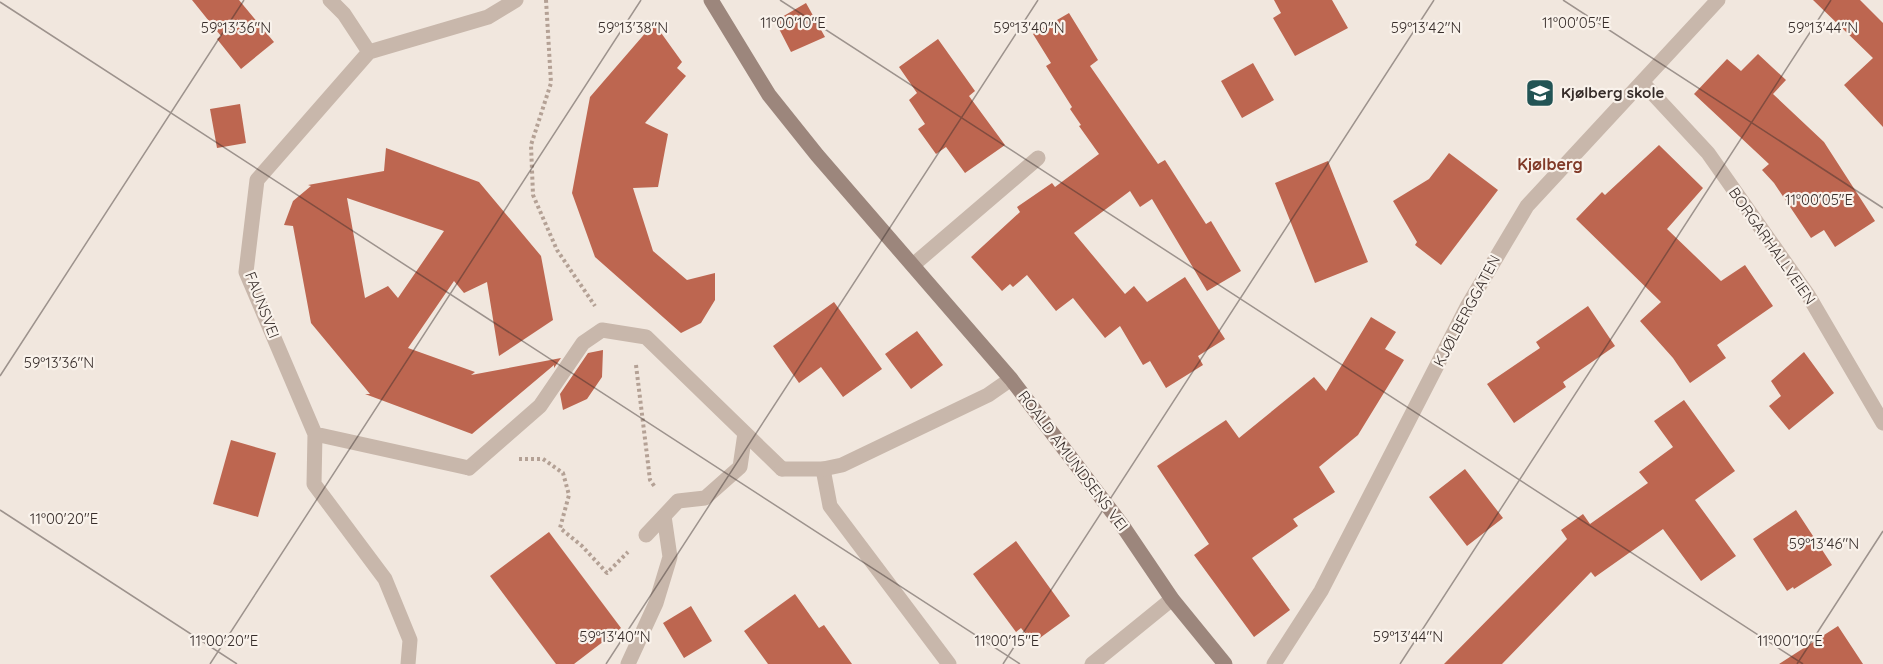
<svg xmlns="http://www.w3.org/2000/svg" width="1883" height="664" viewBox="0 0 1883 664" font-family="Quicksand,sans-serif">
	<rect width="100%" height="100%" fill="#f1e7de"/>
	<!-- building -->
	<path fill="#bd6650" fill-rule="evenodd" d="M192,0H239L274,42L241,69L217,39L221,36Z
		M1274,0H1332L1348,28L1295,56L1273,18L1281,13Z
		M1813,0H1860L1883,23V127L1844,85L1873,58Z
		M806,3L825,37L791,52L775,21Z
		M1069,13L1098,60L1090,66L1158,164L1165,160L1206,224L1211,221L1241,271L1207,291L1152,199L1140,207L1130,191L1074,233L1125,294L1134,286L1147,302L1185,277L1225,339L1198,356L1203,365L1166,388L1150,361L1143,365L1120,326L1105,338L1073,298L1056,311L1027,275L1013,287L1010,284L1002,291L971,257L1020,212L1017,207L1052,183L1055,187L1099,154L1079,126L1081,125L1070,109L1072,107L1046,66L1051,63L1033,34Z
		M654,23L682,62L677,68L686,76L645,123L668,134L658,187L633,188L653,251L687,280L715,273V300L701,323L681,333L595,257L572,193L590,97Z
		M938,39L975,91L969,96L1005,145L965,173L946,147L936,154L918,129L925,124L909,100L917,93L899,67Z
		M1758,54L1786,80L1773,94L1824,142L1875,221L1835,247L1824,230L1811,238L1774,183L1762,170L1769,164L1694,94L1727,59L1741,71Z
		M1253,63L1274,100L1242,118L1221,81Z
		M240,104L246,143L217,148L210,109Z
		M1659,145L1703,188L1667,229L1721,281L1745,265L1773,306L1717,345L1726,358L1690,383L1673,358L1640,321L1661,302L1576,219L1602,192L1605,195Z
		M386,148L479,182L541,256L553,320L499,356L487,282L464,293L454,281L408,348L475,372L471,375L561,358L554,368V365L472,434L365,394H370L311,323L293,226L284,225L293,201L311,186L308,185L384,171ZM347,198L444,231L398,298L388,286L365,298Z
		M1449,153L1498,190L1441,265L1415,245L1417,242L1393,201L1429,179Z
		M1328,161L1368,262L1315,283L1275,183Z
		M834,302L882,369L843,397L821,367L799,383L773,346Z
		M1588,306L1615,346L1563,382L1566,387L1514,423L1487,384L1540,348L1536,342Z
		M1371,317L1396,332L1385,349L1404,360L1358,435L1319,467L1335,492L1293,519L1298,526L1252,558L1290,610L1254,637L1194,555L1209,544L1157,466L1226,420L1239,438L1314,377L1326,391Z
		M917,331L943,365L911,389L885,354Z
		M603,350L602,377L587,399L563,410L560,394L588,353Z
		M1804,352L1834,393L1789,430L1769,406L1781,396L1771,381Z
		M1684,400L1735,471L1695,500L1736,556L1701,581L1663,529L1595,577L1591,572L1502,664H1444L1567,539L1561,530L1583,514L1590,524L1648,483L1639,472L1673,447L1654,421Z
		M231,440L276,453L258,517L213,504Z
		M1465,469L1503,518L1467,546L1429,497Z
		M1796,510L1832,565L1794,589L1793,587L1787,591L1753,539Z
		M549,532L621,628L574,664H556L490,576Z
		M1016,541L1070,616L1033,643L1021,628L1016,632L973,574Z
		M795,594L819,628L824,625L852,664H768L744,631Z
		M691,606L712,641L684,658L663,623Z
		M1838,626L1863,664H1779Z"/>
	<g fill="none" stroke-linecap="round" stroke-linejoin="round">
		<!-- path -->
		<path stroke="#b4a195" stroke-width="4" stroke-dasharray="3 3" stroke-linecap="butt" d="M546,0L551,83L531,145L533,195L557,250L595,306
			M636,365L650,480L655,487
			M519,459H543L563,473L569,495L560,528L582,546L607,573L628,552"/>
		<!-- lane -->
		<path stroke="#c8b7ab" stroke-width="15" d="M469,468L540,406L583,343L602,330L646,337L782,469
			M823,469L830,506L949,664
			M646,535L678,501L705,498L740,467L745,433
			M628,664L656,603L670,557L664,516"/>
		<!-- street -->
		<path stroke="#c8b7ab" stroke-width="15" d="M330,0L344,14L369,52L488,17L516,0
			M369,52L257,180L246,272L315,434L469,468
			M1642,82L1708,153L1808,295L1883,423
			M913,265L1038,158
			M315,434L314,484L385,579L410,640L408,664
			M782,469H823L842,465L988,395L1011,379
			M1092,664L1172,599
			M1274,664L1321,591L1468,305L1527,206L1718,0"/>
		<!-- secondary -->
		<path stroke="#9c867c" stroke-width="15" d="M711,0L769,95L817,155L1011,379L1122,525L1172,599L1225,664"/>
	</g>
	<!-- ticks -->
	<path fill="none" stroke="#372d2a" stroke-width="1.5" stroke-opacity="0.45" d="M780,0L1803,664M1563,0L1883,208M0,2L1020,664M0,376L244,0M0,510L237,664M210,664L641,0M606,664L1038,0M1003,664L1434,0M1400,664L1831,0M1797,664L1883,531"/>
	<!-- icons -->
	<defs>
		<g id="school-square" transform="scale(1.5)"><rect x="-9" y="-9" width="18" height="18" rx="4" fill="#225455" stroke="#f9f2eb"/><path d="M0-5L7-2L0 1L-7-2ZM-4 1L0 2.5L4 1V4Q0 6-4 4Z" fill="#fff"/></g>
	</defs>
	<g fill-rule="evenodd">
		<use href="#school-square" x="1540" y="93"/>
	</g>
	<g text-anchor="middle" stroke-width="4.5" stroke-linejoin="round" paint-order="stroke">
		<!-- poi labels -->
		<g font-size="15" font-weight="bold" fill="#372d2a" stroke="#f9f2eb" text-anchor="start">
			<text x="1561" y="98">Kjølberg skole</text>
		</g>
		<!-- street labels -->
		<g font-size="15" fill="#372d2a" stroke="#f9f2eb">
			<text transform="translate(1772 246) rotate(55)" y="5">BORGARHALLVEIEN</text>
			<text transform="translate(262 305) rotate(69)" y="5">FAUNSVEI</text>
			<text transform="translate(1467 311) rotate(-62)" y="5">KJØLBERGGATEN</text>
			<text transform="translate(1073 461) rotate(53)" y="5">ROALD AMUNDSENS VEI</text>
		</g>
		<!-- neighbourhood labels -->
		<g font-size="16" font-weight="bold" fill="#803a28" stroke="#f9f2eb">
			<text x="1550" y="170">Kjølberg</text>
		</g>
	</g>
	<g font-size="15" text-anchor="middle" fill="#372d2a" stroke="#f9f2eb" stroke-width="4.5" stroke-linejoin="round" paint-order="stroke">
		<text x="793" y="28">11°00'10"E</text>
		<text x="1576" y="28">11°00'05"E</text>
		<text x="1823" y="33">59°13'44"N</text>
		<text x="236" y="33">59°13'36"N</text>
		<text x="633" y="33">59°13'38"N</text>
		<text x="1029" y="33">59°13'40"N</text>
		<text x="1426" y="33">59°13'42"N</text>
		<text x="1819" y="205">11°00'05"E</text>
		<text x="59" y="368">59°13'36"N</text>
		<text x="64" y="524">11°00'20"E</text>
		<text x="1824" y="549">59°13'46"N</text>
		<text x="615" y="642">59°13'40"N</text>
		<text x="1408" y="642">59°13'44"N</text>
		<text x="224" y="646">11°00'20"E</text>
		<text x="1007" y="646">11°00'15"E</text>
		<text x="1790" y="646">11°00'10"E</text>
	</g>
</svg>
